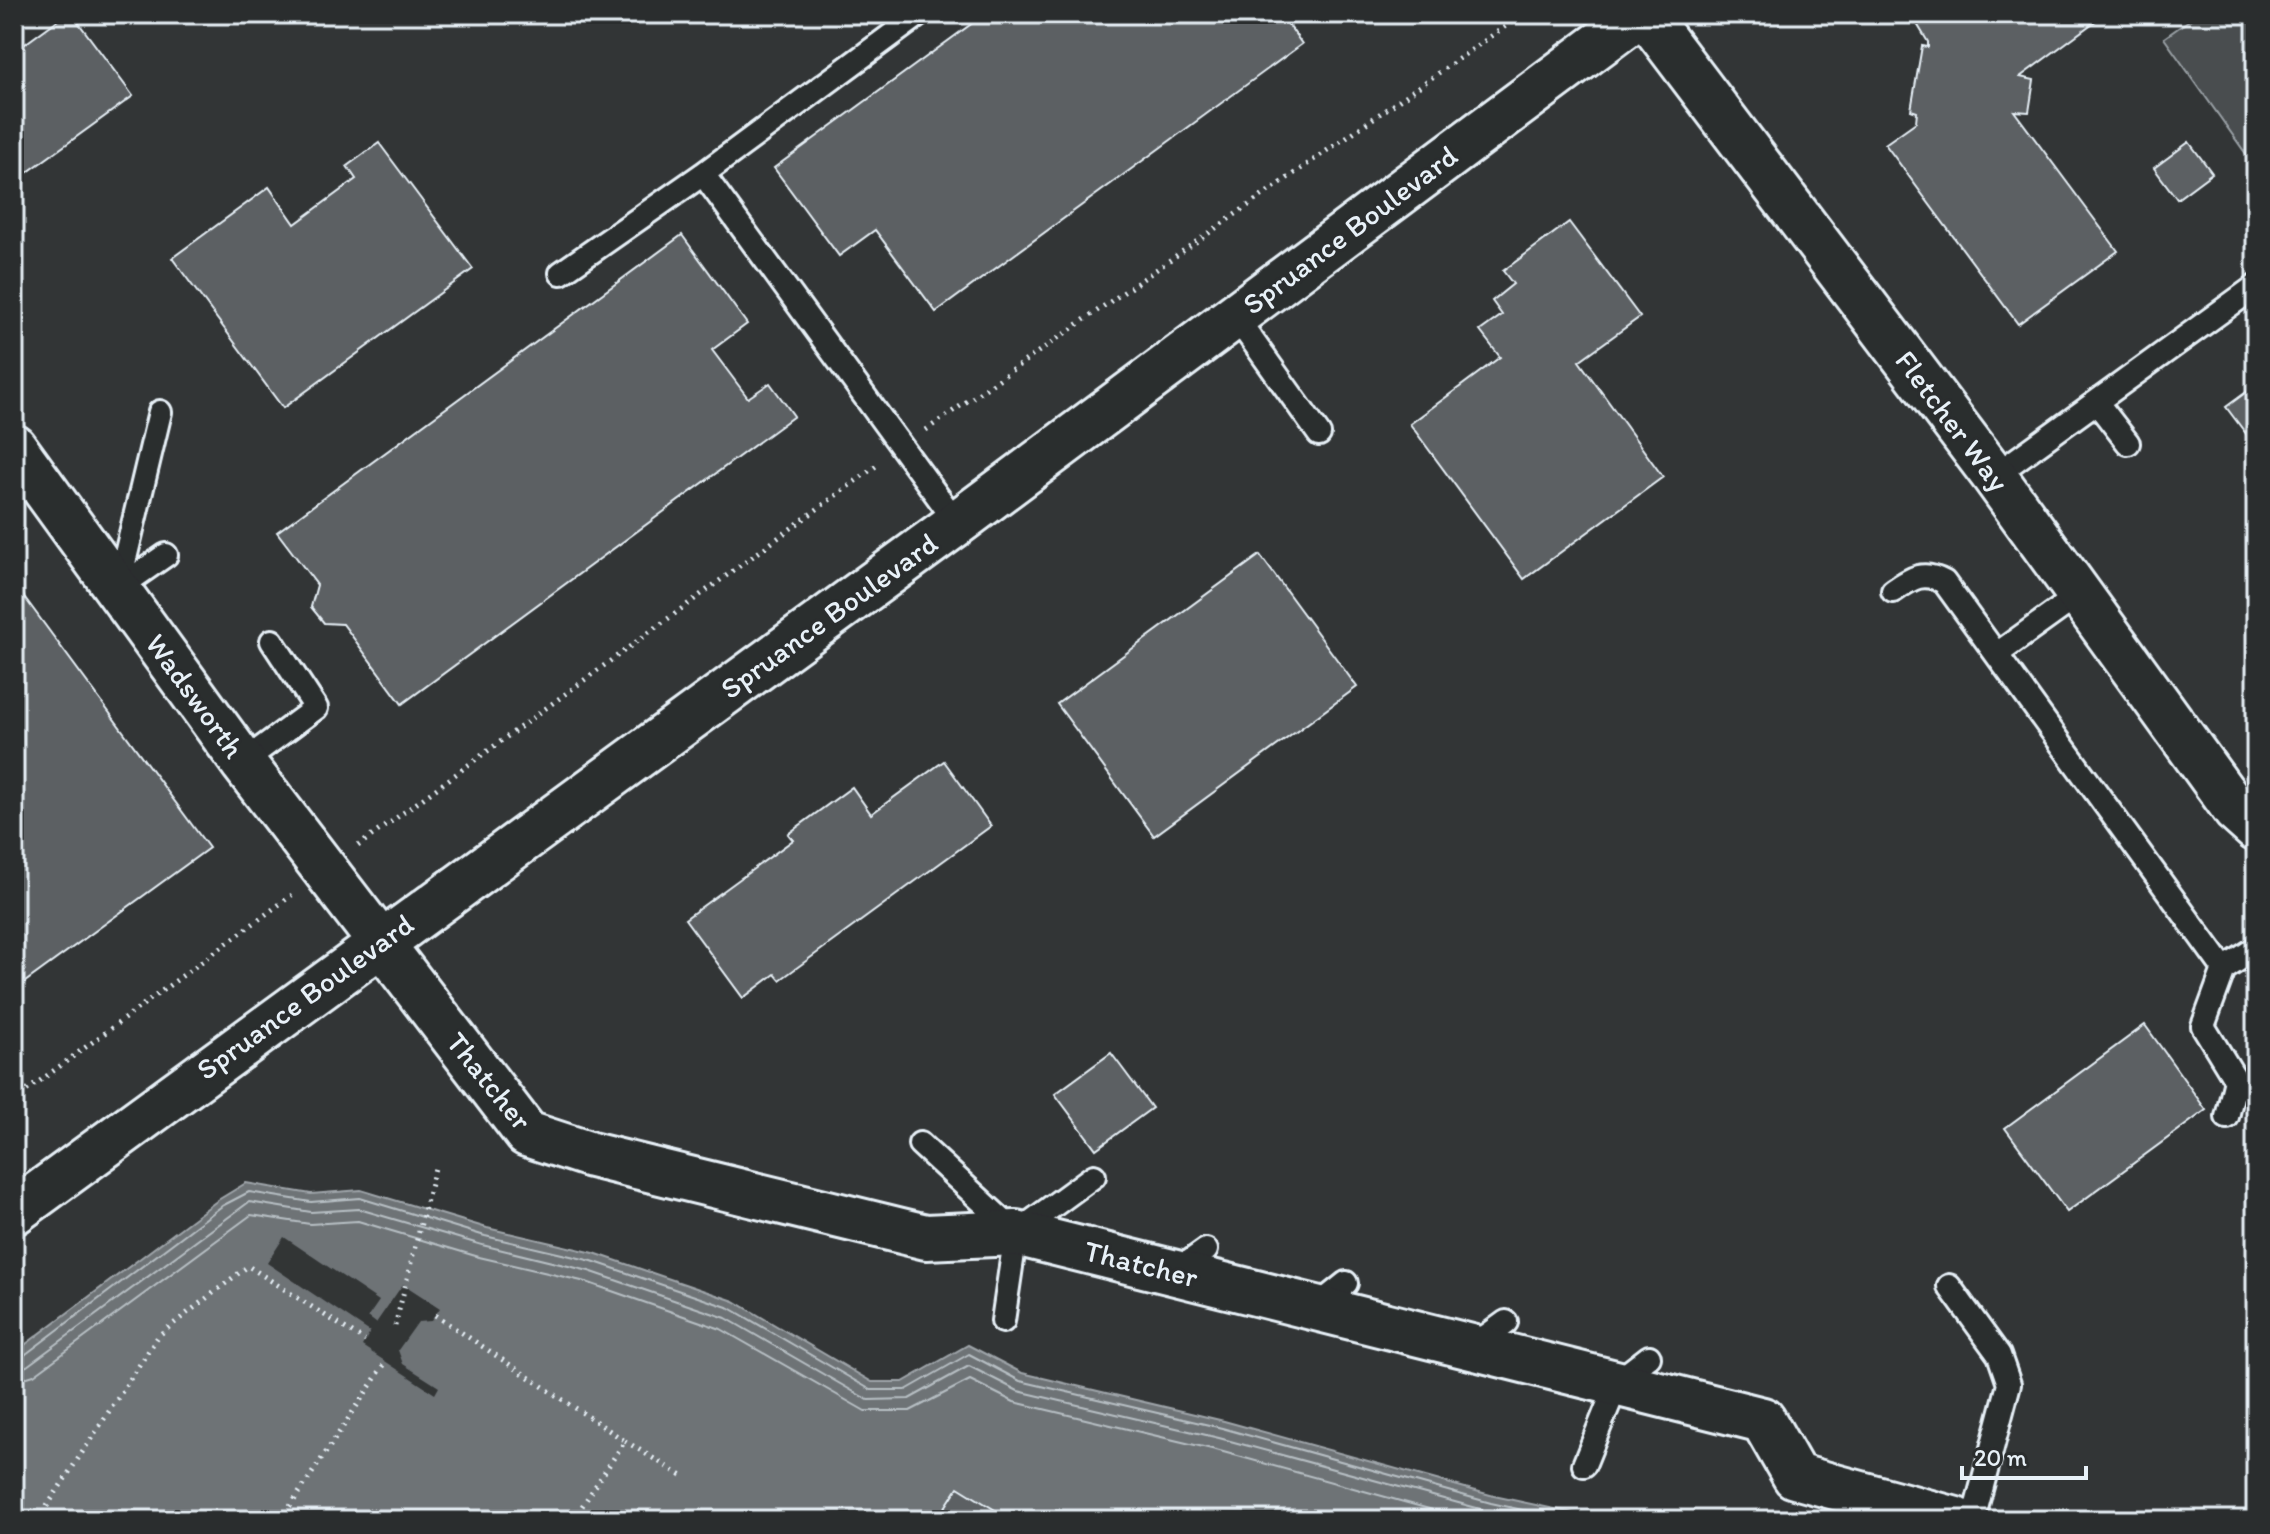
<svg xmlns="http://www.w3.org/2000/svg" width="2270" height="1534" viewBox="0 0 2270 1534" font-family="Itim,sans-serif">
	<rect width="100%" height="100%" fill="#323536"/>
	<filter id="ink" filterUnits="userSpaceOnUse"><feTurbulence type="fractalNoise" baseFrequency=".0125" numOctaves="2"/><feDisplacementMap in="SourceGraphic" scale="16" xChannelSelector="R" yChannelSelector="G"/><feConvolveMatrix kernelMatrix="1 2 1 2 8 2 1 2 1" color-interpolation-filters="sRGB"/></filter>
	<g filter="url(#ink)">
		<!-- green -->
		<path fill="#494d4f" stroke="#989fa4" stroke-width="2" d="M2198,14H2256V168L2164,38Z"/>
		<!-- water -->
		<path fill="#6e7376" stroke="#9fa5aa" stroke-width="2" d="M246,1183L311,1194L361,1190L487,1228L594,1253L734,1301L872,1382H903L968,1345L1022,1373L1224,1421L1494,1496L1606,1520H14V1353L218,1200Z"/>
		<!-- pier -->
		<path fill="#323536" d="M284,1237L379,1301L368,1317L376,1323L403,1284L440,1308L431,1321L418,1322L398,1350L403,1364L439,1387L435,1394L362,1346L370,1332L267,1263Z"/>
		<g fill="none" stroke-linecap="round" stroke-linejoin="round">
			<!-- shore -->
			<path stroke="#b7bfc4" stroke-width="2" d="M14,1359L22,1357L222,1206L249,1192L311,1202L360,1198L485,1236L592,1261L730,1308L871,1390H906L969,1354L1020,1381L1222,1428L1491,1503L1568,1520
				M14,1369L27,1366L249,1202L311,1212L359,1209L482,1245L589,1271L726,1318L868,1400L909,1399L969,1366L1018,1391L1219,1438L1521,1520
				M14,1381L34,1375L251,1215L310,1224L358,1221L479,1257L586,1282L721,1329L865,1411H910L970,1380L1014,1402L1216,1450L1469,1520"/>
		</g>
		<!-- building -->
		<path fill="#5c6063" stroke="#e8f1f8" stroke-width="2" d="M66,14H72L133,96L14,182V52Z
			M985,14H1281L1302,44L936,312L875,230L839,256L774,168Z
			M1911,14H2105L2020,77L2034,80L2029,112L2014,111L2118,251L2018,324L1885,144L1916,122L1917,112L1911,110L1922,46L1928,47V42Z
			M2189,142L2212,173L2177,199L2154,168Z
			M379,143L473,269L283,408L172,258L269,187L295,224L356,179L347,166Z
			M1569,222L1640,317L1579,361L1663,477L1524,579L1410,424L1500,357L1480,331L1502,315L1492,301L1513,284L1503,271Z
			M682,235L747,324L712,350L748,398L770,383L794,416L402,704L343,624L324,623L311,607L317,585L277,532Z
			M2256,385V447L2226,407Z
			M1260,555L1357,687L1154,836L1057,704Z
			M14,583L209,848L14,990Z
			M944,761L991,826L780,980L775,974L743,998L685,919L793,840L788,834L852,787L871,814Z
			M2145,1025L2206,1110L2067,1212L2005,1128Z
			M1111,1053L1152,1108L1096,1149L1055,1094Z
			M958,1487L1000,1513L996,1520H937Z"/>
		<g fill="none" stroke-linecap="round" stroke-linejoin="round">
			<!-- lane casing -->
			<g stroke="#e8f1f8" stroke-width="28">
				<path id="lane" d="M703,174L957,523
					M561,273L703,174L920,14
					M1235,316L1319,434
					M2097,403L2128,443
					M1994,476L2256,286
					M118,588L160,412
					M117,589L166,555
					M1893,591C1912,578 1923,570 1944,582L2224,969
					M1997,654L2079,595
					M243,762L316,708L272,641
					M2227,1117L2236,1080L2203,1026L2224,969L2256,948
					M920,1144L1015,1232
					M1175,1272L1206,1250
					M1949,1286L1999,1355L2009,1384L1973,1520
					M1316,1307L1346,1283
					M1003,1321L1016,1233L1094,1176
					M1473,1346L1506,1322
					M1584,1465L1618,1381L1649,1357"/>
			</g>
			<!-- street casing -->
			<g stroke="#e8f1f8" stroke-width="50">
				<path id="street" d="M1645,14L1994,476L2236,811L2256,829
					M14,447L244,764L527,1134L591,1155L926,1237L1016,1233L1763,1420L1795,1476L1956,1520
					M14,1212L957,523L1640,14"/>
			</g>
			<!-- path -->
			<path stroke="#e8f1f8" stroke-width="5" stroke-dasharray="2 6" stroke-linecap="butt" d="M926,430L1523,14
				M358,846L876,466
				M14,1100L292,895
				M435,1315L625,1441L573,1520
				M395,1326L435,1168
				M625,1441L682,1476
				M38,1520L159,1335L248,1266L365,1341
				M281,1520L386,1362"/>
			<!-- lane -->
			<use href="#lane" stroke="#2a2d2e" stroke-width="22"/>
			<!-- street -->
			<use href="#street" stroke="#2a2d2e" stroke-width="44"/>
		</g>
	</g>
	<g text-anchor="middle" stroke-width="6" stroke-linejoin="round" paint-order="stroke">
		<!-- street labels -->
		<g font-size="30" fill="#e8f1f8" stroke="#2a2d2e">
			<text transform="translate(1350 230) rotate(-37)" y="10">Spruance Boulevard</text>
			<text transform="translate(1952 421) rotate(53)" y="10">Fletcher Way</text>
			<text transform="translate(829 616) rotate(-36)" y="10">Spruance Boulevard</text>
			<text transform="translate(195 696) rotate(54)" y="10">Wadsworth</text>
			<text transform="translate(305 997) rotate(-36)" y="10">Spruance Boulevard</text>
			<text transform="translate(489 1081) rotate(51)" y="10">Thatcher</text>
			<text transform="translate(1141 1264) rotate(14)" y="10">Thatcher</text>
		</g>
	</g>
	<!-- margin -->
	<rect width="2270" height="1534" fill="none" stroke="#2a2d2e" stroke-width="48"/>
	<rect x="24" y="24" width="2222" height="1486" fill="none" stroke="#e8f1f8" stroke-width="3" filter="url(#ink)"/>
	<!-- scale -->
	<path d="M1962 1466v12h124v-12" fill="none" stroke="#e8f1f8" stroke-width="4"/>
	<text x="1974" y="1466" font-size="24" fill="#e8f1f8" stroke="#2a2d2e" stroke-width="6" paint-order="stroke">20 m</text>
</svg>
